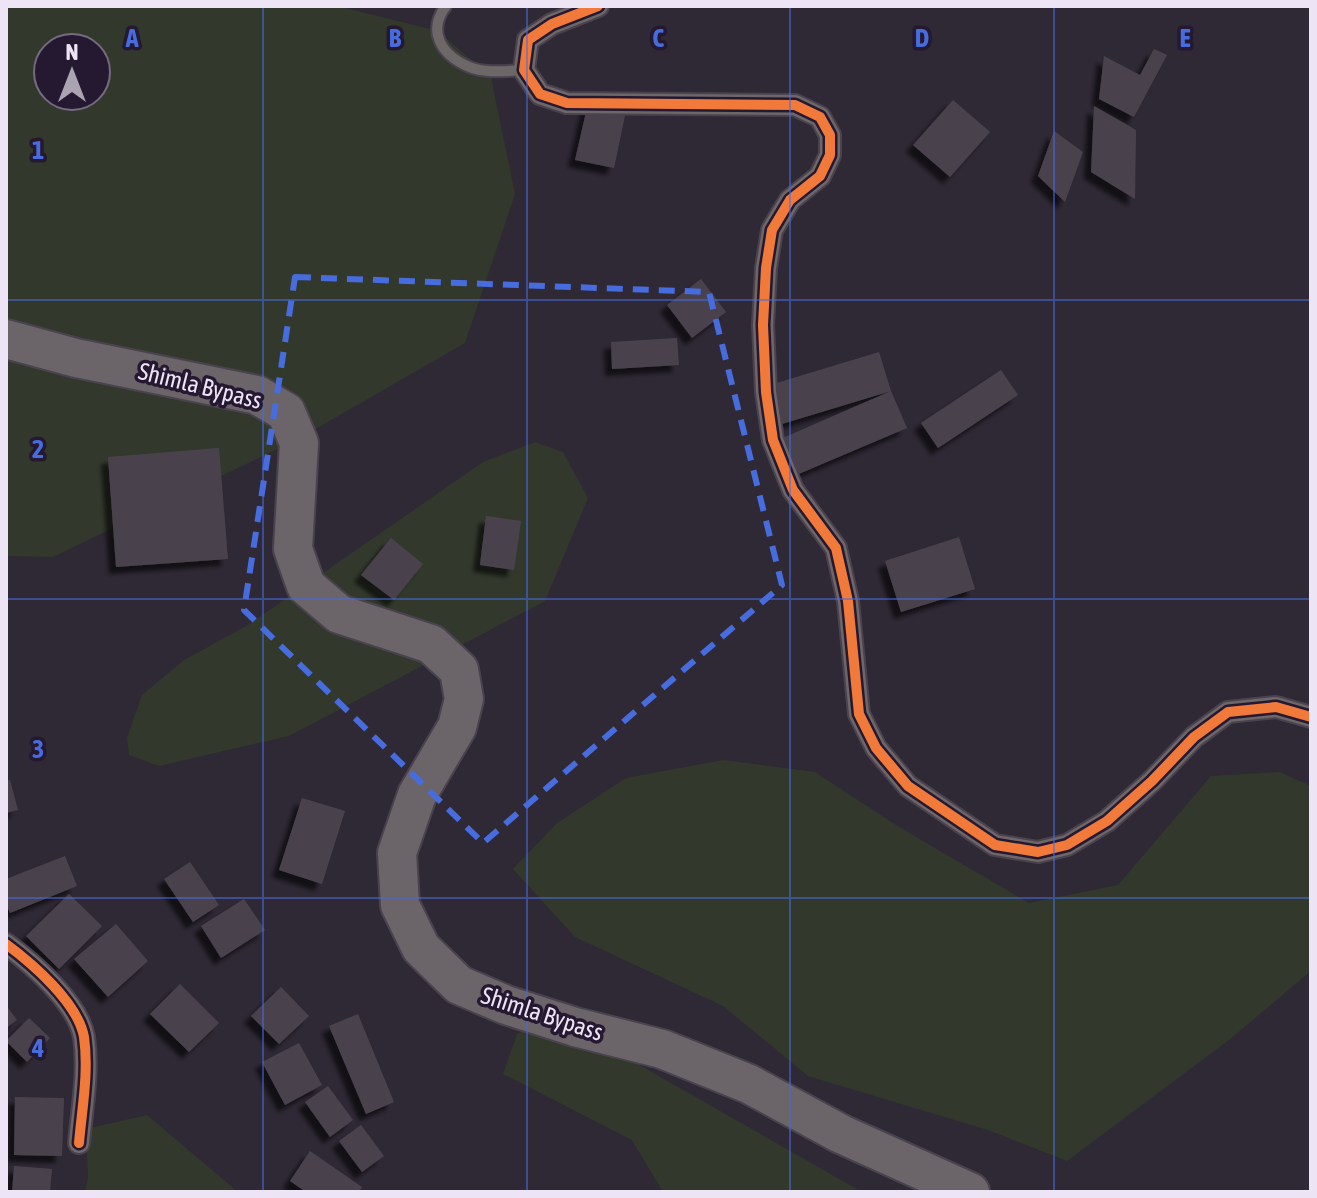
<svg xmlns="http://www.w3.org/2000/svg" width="1317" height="1198" viewBox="0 0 1317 1198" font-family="'Asap Condensed',sans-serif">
	<defs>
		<filter id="shadow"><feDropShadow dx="-7" dy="7" stdDeviation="2" flood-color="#0009"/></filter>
	</defs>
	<rect width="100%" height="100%" fill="#2f2835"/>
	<!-- green -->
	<path fill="#32392c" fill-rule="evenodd" d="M6,6H337L438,31L491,77L515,194L465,343L300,438L53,557L6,556ZM48,48H96V96H48Z
		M535,442L563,452L588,498L545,601L289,736L159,766L129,755L127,738L142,695L184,660L248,625L483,462Z
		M723,760L815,772L899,827L1029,903L1118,885L1211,776L1280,772L1311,786V971L1229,1040L1067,1161L988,1130L808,1076L723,1006L575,937L513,869L557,823L626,778Z
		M557,1018L862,1192H663L632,1140L503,1074L517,1034Z
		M147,1115L238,1192H85L88,1179L86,1129Z"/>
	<!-- building -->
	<path fill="#4a434e" filter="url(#shadow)" d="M1154,49L1167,55L1134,117L1099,99L1104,56L1140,75Z
		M953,100L990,132L950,177L913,145Z
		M588,103L626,111L614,168L575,160Z
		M1094,106L1136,130L1135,199L1091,172Z
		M1054,131L1083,152L1065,202L1038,176Z
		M701,279L726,312L692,338L667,305Z
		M677,338L679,365L612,369L611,342Z
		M879,352L891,391L907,428L794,476L778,440L891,391L782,424L770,385Z
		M1001,370L1018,395L938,448L921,423Z
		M219,448L228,559L116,567L108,457Z
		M486,516L521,521L514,570L480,565Z
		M959,537L975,589L901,612L885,561Z
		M391,538L423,564L394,600L361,575Z
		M10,780L18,810L6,813V781Z
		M302,798L345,811L322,884L279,870Z
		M65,856L77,886L10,913L6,904V879Z
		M190,862L219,905L193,922L164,879Z
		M69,894L102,926L59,969L26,936Z
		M244,899L265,930L221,958L201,926Z
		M116,924L148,961L108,997L74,959Z
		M180,984L219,1023L189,1052L150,1014Z
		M281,987L309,1016L279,1044L251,1016Z
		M6,1005L17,1020L6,1028Z
		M358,1014L394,1102L366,1114L329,1026Z
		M29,1018L50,1038L27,1062L6,1041Z
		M299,1043L322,1085L285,1105L262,1062Z
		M328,1086L353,1120L330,1137L305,1102Z
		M15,1097L64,1098L62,1156L14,1155Z
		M361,1125L384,1156L362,1172L339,1141Z
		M310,1151L362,1187L359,1192H306L290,1181Z
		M14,1166L52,1169L50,1192H12Z"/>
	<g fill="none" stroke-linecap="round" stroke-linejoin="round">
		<!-- lane casing -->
		<g stroke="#4a434f" stroke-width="14">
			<path id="lane" d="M446,6C427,31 441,54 467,66C484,74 506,71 524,70"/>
		</g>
		<!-- street casing -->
		<g stroke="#4a434f" stroke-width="24">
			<path id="street" d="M598,6L552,24L528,40L524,70L540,94L567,103L795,105L820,117L830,135V155L820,176L790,200L772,230L766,268L763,325L766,392L773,440L793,490L836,548L848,601L859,714L876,748L908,786L995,845L1038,852L1067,845L1107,821L1152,781L1194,737L1228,712L1276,707L1311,717
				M6,944C33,964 78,1003 84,1037C89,1072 82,1108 79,1143"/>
		</g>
		<!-- highway casing -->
		<g stroke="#4a434f" stroke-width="42">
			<path id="highway" d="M6,339L76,358L257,395L286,412L299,443L293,549L306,586L339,614L431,644L459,670L464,699L457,727L417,795L397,853L400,905L421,948L459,985L506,1005L575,1027L662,1049L749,1084L841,1134L970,1192"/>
		</g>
		<!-- lane -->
		<use href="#lane" stroke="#6d6768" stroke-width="10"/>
		<!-- street -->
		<use href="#street" stroke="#6d6768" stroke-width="20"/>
		<!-- highway -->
		<use href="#highway" stroke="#6b6469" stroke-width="38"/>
		<!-- cycleway casing -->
		<g stroke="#251831" stroke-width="15">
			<path id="cycleway" d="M598,6L552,24L528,40L524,70L540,94L567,103L795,105L820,117L830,135V155L820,176L790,200L772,230L766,268L763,325L766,392L773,440L793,490L836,548L848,601L859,714L876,748L908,786L995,845L1038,852L1067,845L1107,821L1152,781L1194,737L1228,712L1276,707L1311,717
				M6,944C33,964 78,1003 84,1037C89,1072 82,1108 79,1143"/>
		</g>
		<!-- cycleway -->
		<use href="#cycleway" stroke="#f17a3a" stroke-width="10"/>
	</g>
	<!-- marked area -->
	<path fill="none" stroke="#476cde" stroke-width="6" stroke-dasharray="16 10" stroke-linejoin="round" d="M295,277L709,292L782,585L483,843L244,610Z"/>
	<!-- grid -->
	<path fill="none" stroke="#476cde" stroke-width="2" stroke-opacity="0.55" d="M263,6V1192M527,6V1192M790,6V1192M1054,6V1192M6,300H1311M6,599H1311M6,898H1311"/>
	<g text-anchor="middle" stroke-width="7" stroke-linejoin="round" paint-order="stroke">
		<!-- street labels -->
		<g font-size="24" fill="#ede5f6" stroke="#251831">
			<text transform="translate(200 386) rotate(14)" y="8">Shimla Bypass</text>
			<text transform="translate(542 1014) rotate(18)" y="8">Shimla Bypass</text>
		</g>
	</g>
	<g font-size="26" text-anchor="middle" font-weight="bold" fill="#476cde" stroke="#251831" stroke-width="7" stroke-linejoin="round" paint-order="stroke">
		<text x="132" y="47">A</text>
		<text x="395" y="47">B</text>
		<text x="658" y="47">C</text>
		<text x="922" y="47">D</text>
		<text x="1185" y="47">E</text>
		<text x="38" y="159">1</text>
		<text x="38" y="458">2</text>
		<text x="38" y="758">3</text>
		<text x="38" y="1057">4</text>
	</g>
	<!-- border -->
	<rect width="1317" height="1198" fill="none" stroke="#ede5f6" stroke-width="16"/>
	<!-- north arrow -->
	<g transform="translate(72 72)"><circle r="38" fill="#251831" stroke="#756a80" stroke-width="2"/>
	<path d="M0-6L14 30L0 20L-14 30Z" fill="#aaa3b2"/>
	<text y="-12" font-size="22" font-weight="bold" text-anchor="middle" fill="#ede5f6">N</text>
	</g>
</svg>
